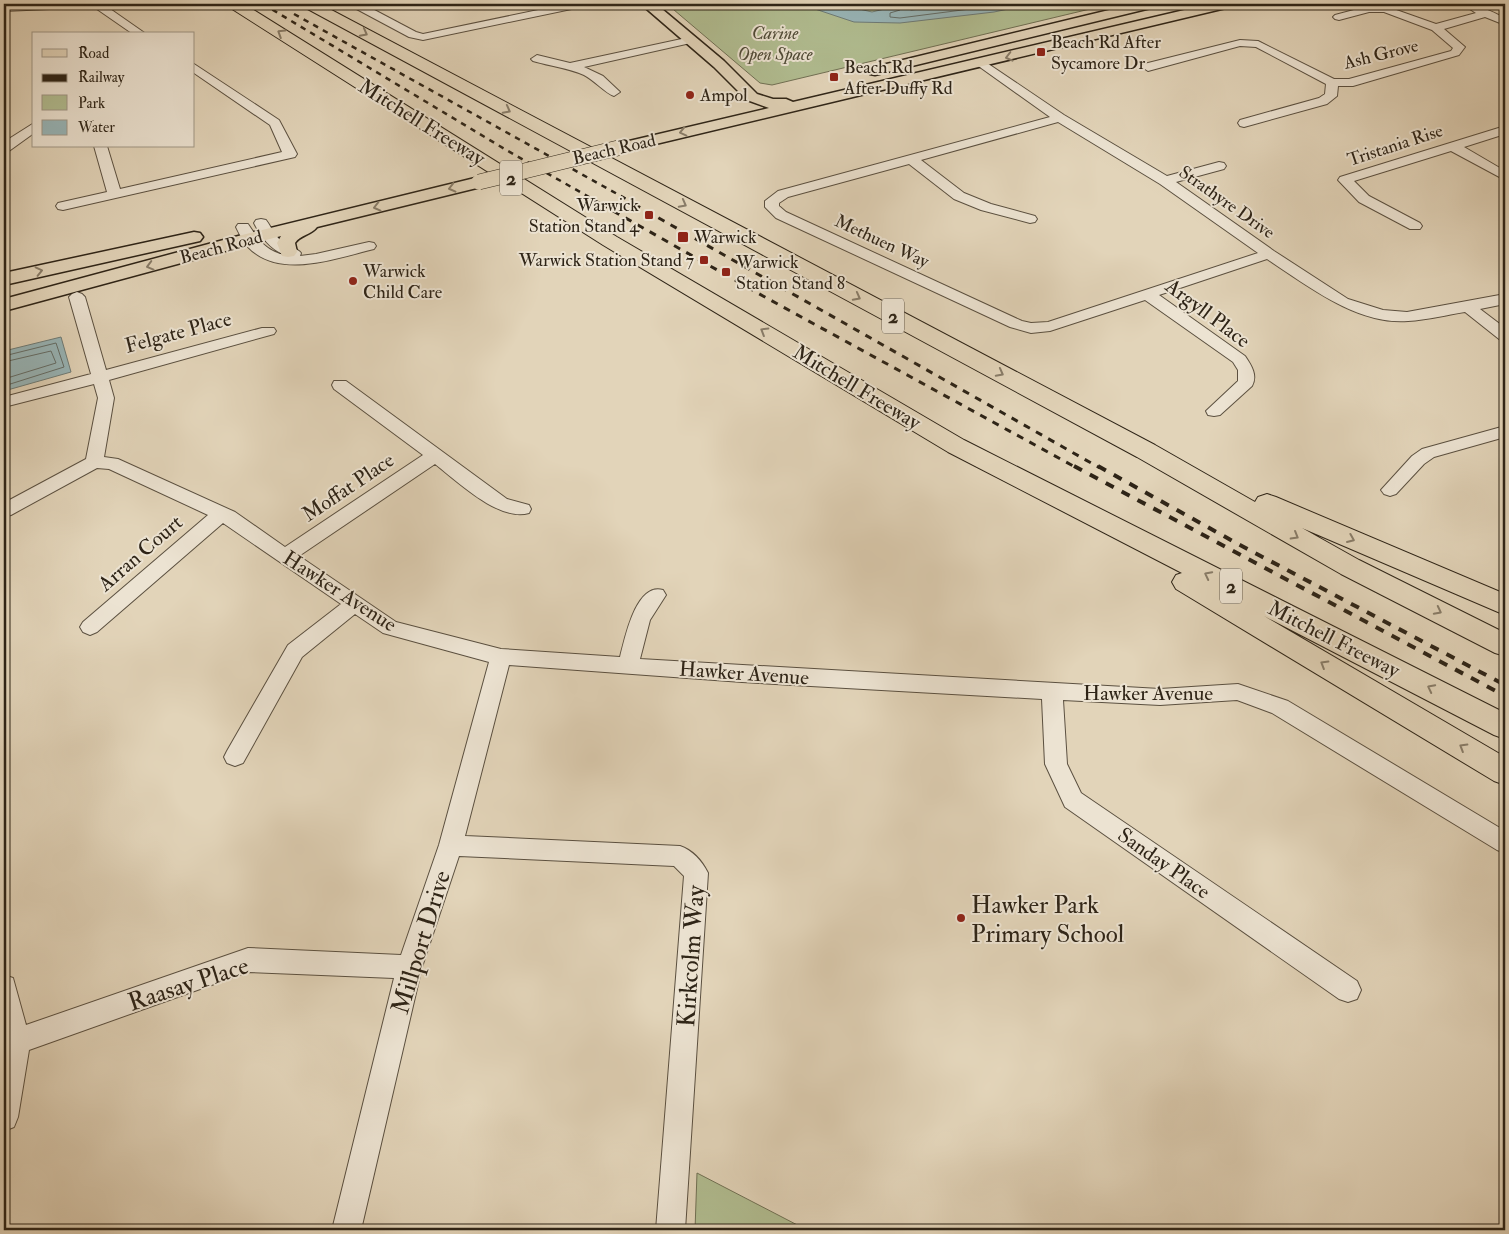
<svg xmlns="http://www.w3.org/2000/svg" width="1509" height="1234" viewBox="0 0 1509 1234" font-family="'IM FELL Double Pica',serif">
	<rect width="100%" height="100%" fill="#e2d4b9"/>
	<filter id="stains"><feTurbulence type="fractalNoise" baseFrequency=".004" numOctaves="4"/><feColorMatrix values="0 0 0 0 .2 0 0 0 0 .09 0 0 0 0 .02 0 0 0 .5 -.17"/></filter>
	<radialGradient id="worn" r=".72"><stop offset=".6" stop-color="#630" stop-opacity="0"/><stop offset="1" stop-color="#630" stop-opacity=".3"/></radialGradient>
	<!-- green -->
	<path fill="#b1bd91" stroke="#707054" d="M667,4H1111L772,85L760,83Z
		M697,1173L807,1230H695Z"/>
	<!-- water -->
	<path fill="#98b6b9" stroke="#6e7c78" d="M800,4H838L872,12L901,5L918,4H1032L994,12L900,23L854,22Z
		M61,337L71,372L4,391V351Z"/>
	<g fill="none" stroke-linecap="round" stroke-linejoin="round">
		<!-- shore -->
		<path stroke="#636d68" stroke-width="1" d="M902,4L900,10L890,13V17L900,18L1009,4
			M908,4V8L911,10L967,4
			M4,356L56,343L64,367L4,386
			M4,362L51,351L56,363L4,379"/>
		<!-- minor casing -->
		<g stroke="#5b5040" stroke-width="2">
			<path id="minor" d="M26,4H103L146,34H133L94,7L4,11V5Z
				M350,4H363L416,32L423,34L567,4H586L581,7L423,40L409,37L351,6Z
				M1462,4C1478,4 1490,11 1505,18V25L1485,17L1444,29L1465,47L1459,55L1353,86H1338L1337,96L1327,104L1244,127L1240,126L1238,123L1240,120L1319,98L1325,94L1326,84L1256,47L1240,46L1148,71L1142,67L1144,64L1240,40L1258,41L1334,79H1349L1451,51L1453,48L1432,30L1384,12H1369L1339,20L1335,19L1333,17L1335,15L1369,6H1385L1436,24L1476,13Z
				M691,37L695,38L697,40L695,42L584,67L603,76L620,92L614,96C605,93 594,80 584,75C568,68 550,66 533,61L531,59L537,55L570,63Z
				M981,59L1064,115L1167,176L1219,162L1224,163L1226,166L1224,169L1176,182L1274,251L1348,299L1383,310L1407,312L1505,294V304L1480,309L1505,328V341L1499,339L1465,312C1446,315 1427,320 1408,321C1357,325 1308,286 1267,259L1159,295L1245,356C1251,365 1258,375 1252,386L1220,415L1214,416L1208,415L1206,411L1238,381V370L1233,362L1145,300L1050,331L1031,333L1010,327L776,218L765,207V201L778,191L1050,117L977,65L975,63ZM1058,122L1160,184L1258,253L1048,322L1031,323L1022,321L786,212L779,206V203L788,197L909,164L954,199L981,210L1030,223L1035,222L1037,219L1035,216L991,204L964,193L921,160Z
				M194,64L279,120L297,154L295,157L63,210L58,209L56,206L58,203L107,192L94,146H107L120,189L282,152L270,125L194,73Z
				M34,123V133L9,151L4,152V142Z
				M1505,126V134L1464,147L1505,171V180L1451,151L1354,181L1369,196L1420,223L1422,226L1420,229H1410L1359,202L1338,180L1340,177Z
				M261,219L266,220C272,228 275,237 284,243C289,247 297,248 301,253L300,256L316,254L369,242L374,243L376,246L374,249C336,258 280,280 248,247C243,242 239,233 236,227L238,224H248C258,239 265,251 285,255C270,249 261,237 254,223L256,220Z
				M77,292L82,294L85,297L106,370L262,328H274L276,331L274,334L109,380L114,398L104,457L118,459L235,512L285,547L423,455L334,389L332,385L334,381H346L507,499L529,505L531,509L529,513C499,522 457,481 435,464L299,556L396,622L501,649L620,657C625,638 636,582 663,590L666,595L650,620L640,659L1160,689L1238,684L1288,701L1505,831V853L1497,850L1272,713L1237,700L1160,705L1063,700L1067,764L1081,793L1357,981L1361,990L1357,999L1348,1002L1339,999L1065,807L1045,764L1042,699L742,682L509,665L465,836L680,846C692,850 702,861 708,873L685,1230H656L684,876L674,866L459,856L422,967L361,1230H332L394,978L248,972L29,1050L18,1117L14,1127L4,1131V975L13,978L26,1025L248,948L401,955L439,845L489,662L383,633L355,614L302,657L243,763L235,766L227,763L224,757L227,751L288,645L341,604L223,523L97,632L90,635L83,632L80,627L83,622L208,515L109,469L97,468L11,515L4,517V503L86,459L98,398L94,384L4,407V397L91,374L69,297L72,294Z
				M1505,426V437L1434,457L1424,464L1396,494L1390,496L1384,494L1381,490L1412,456L1422,449Z"/>
		</g>
		<!-- major casing -->
		<g stroke="#2e2417" stroke-width="3">
			<path id="major" d="M641,4H656L724,61L757,94L773,99H786L793,102L1210,4H1233L1226,8L618,153L612,151L610,148L612,145L769,108L747,100L714,67Z
				M1134,4H1157L1155,7L875,75L870,74L868,71L870,68Z
				M479,177L485,178L487,182L485,186L317,227C311,235 300,235 295,243L297,252L294,256L288,257L282,256L277,243L281,236L4,311V299L242,235Z
				M194,232L200,233L203,237L200,241L4,285V273Z"/>
		</g>
		<!-- highway casing -->
		<g stroke="#2e2417" stroke-width="2">
			<path id="highway" d="M227,4H244L617,237L964,440L1505,713V739L1494,735L1264,616L1505,757V785L1494,781L1176,589L1172,582L1176,575L1182,573L948,452L603,245L229,7Z
				M302,4H320L1155,445L1255,502L1258,497L1267,494L1276,497L1505,594V615L1302,528L1359,560L1505,633V656L1495,653L1341,574L1137,457L304,7Z"/>
		</g>
		<!-- minor -->
		<use href="#minor" fill="#ece3d2" fill-rule="evenodd"/>
		<!-- major -->
		<use href="#major" fill="#e2d4b9" fill-rule="evenodd"/>
		<!-- highway -->
		<use href="#highway" fill="#e2d4b9" fill-rule="evenodd"/>
		<!-- rail-far2 -->
		<path stroke="#2e2417" stroke-width="2.5" stroke-dasharray="5.5 5.5" stroke-linecap="butt" d="M263,4L508,151L603,205
			M294,14L637,205"/>
		<!-- rail-far1 -->
		<path stroke="#2e2417" stroke-width="3" stroke-dasharray="7 7" stroke-linecap="butt" d="M601,204L763,296L1077,468
			M634,204L1100,468"/>
		<!-- rail -->
		<path stroke="#2e2417" stroke-width="4" stroke-dasharray="9 9" stroke-linecap="butt" d="M1074,466L1505,696
			M1098,466L1238,544L1505,685"/>
		<!-- major-bridge casing -->
		<g stroke="#2e2417" stroke-width="16" stroke-linecap="butt">
			<path id="major-bridge" d="M479,182L618,148"/>
		</g>
		<!-- major-bridge -->
		<use href="#major-bridge" stroke="#e2d4b9" stroke-width="15"/>
	</g>
	<!-- one-way arrows -->
	<defs><path id="oneway-chevron" d="M-2-3.5L2.5 0L-2 3.5" fill="none" stroke-width="1.6" stroke-linecap="round" stroke-linejoin="round" transform="scale(1.25)"/></defs>
	<g stroke="#887c68">
		<use href="#oneway-chevron" transform="translate(281 33) rotate(-148)"/>
		<use href="#oneway-chevron" transform="translate(364 33) rotate(28)"/>
		<use href="#oneway-chevron" transform="translate(1009 57) rotate(166)"/>
		<use href="#oneway-chevron" transform="translate(507 110) rotate(28)"/>
		<use href="#oneway-chevron" transform="translate(683 132) rotate(167)"/>
		<use href="#oneway-chevron" transform="translate(452 188) rotate(166)"/>
		<use href="#oneway-chevron" transform="translate(683 204) rotate(28)"/>
		<use href="#oneway-chevron" transform="translate(377 207) rotate(166)"/>
		<use href="#oneway-chevron" transform="translate(150 266) rotate(165)"/>
		<use href="#oneway-chevron" transform="translate(39 271) rotate(-13)"/>
		<use href="#oneway-chevron" transform="translate(857 297) rotate(28)"/>
		<use href="#oneway-chevron" transform="translate(764 331) rotate(-149)"/>
		<use href="#oneway-chevron" transform="translate(1000 373) rotate(28)"/>
		<use href="#oneway-chevron" transform="translate(1295 536) rotate(30)"/>
		<use href="#oneway-chevron" transform="translate(1351 539) rotate(23)"/>
		<use href="#oneway-chevron" transform="translate(1208 575) rotate(-153)"/>
		<use href="#oneway-chevron" transform="translate(1438 611) rotate(27)"/>
		<use href="#oneway-chevron" transform="translate(1324 664) rotate(-149)"/>
		<use href="#oneway-chevron" transform="translate(1431 688) rotate(-153)"/>
		<use href="#oneway-chevron" transform="translate(1463 747) rotate(-149)"/>
	</g>
	<!-- markers -->
	<g fill="#8f2418" stroke="#ece3d2" stroke-width="2">
		<rect x="1036" y="47" width="10" height="10" rx="2.5"/>
		<rect x="829" y="72" width="10" height="10" rx="2.5"/>
		<circle cx="690" cy="95" r="5"/>
		<rect x="644" y="210" width="10" height="10" rx="2.5"/>
		<rect x="677" y="231" width="12" height="12" rx="2.5"/>
		<rect x="699" y="255" width="10" height="10" rx="2.5"/>
		<rect x="721" y="267" width="10" height="10" rx="2.5"/>
		<circle cx="353" cy="281" r="5"/>
		<circle cx="961" cy="918" r="5"/>
	</g>
	<g text-anchor="middle" stroke-width="4" stroke-linejoin="round" paint-order="stroke">
		<!-- far-park labels -->
		<g font-size="18" font-style="italic" fill="#4f4a36" stroke="#ece3d2">
			<text x="775" y="39">Carine<tspan x="775" dy="21">Open Space</tspan></text>
		</g>
		<!-- far-poi labels -->
		<g font-size="18" fill="#2e2417" stroke="#ece3d2" text-anchor="start">
			<text x="1051" y="48">Beach Rd After<tspan x="1051" dy="21">Sycamore Dr</tspan></text>
			<text x="844" y="73">Beach Rd<tspan x="844" dy="21">After Duffy Rd</tspan></text>
			<text x="700" y="101">Ampol</text>
			<text x="639" y="211" text-anchor="end">Warwick<tspan x="639" dy="21">Station Stand 4</tspan></text>
			<text x="694" y="243">Warwick</text>
			<text x="694" y="266" text-anchor="end">Warwick Station Stand 7</text>
			<text x="736" y="268">Warwick<tspan x="736" dy="21">Station Stand 8</tspan></text>
			<text x="363" y="277">Warwick<tspan x="363" dy="21">Child Care</tspan></text>
		</g>
		<!-- far-street labels -->
		<g font-size="18" fill="#2e2417" stroke="#ece3d2">
			<text transform="translate(1381 54) rotate(-14)" y="6">Ash Grove</text>
			<text transform="translate(1395 145) rotate(-18)" y="6">Tristania Rise</text>
			<text transform="translate(614 149) rotate(-13)" y="6">Beach Road</text>
			<text transform="translate(1227 202) rotate(35)" y="6">Strathyre Drive</text>
			<text transform="translate(882 241) rotate(25)" y="6">Methuen Way</text>
			<text transform="translate(221 247) rotate(-15)" y="6">Beach Road</text>
		</g>
		<!-- shield labels -->
		<g fill="#ece3d2" stroke="#675d4f" stroke-width="1">
			<rect x="500" y="160.5" width="22" height="35" rx="4"/>
			<rect x="882" y="298.5" width="22" height="35" rx="4"/>
			<rect x="1220" y="568.5" width="22" height="35" rx="4"/>
		</g>
		<g font-size="20" font-weight="bold" fill="#2e2417">
			<text x="511" y="185">2</text>
			<text x="893" y="323">2</text>
			<text x="1231" y="593">2</text>
		</g>
		<!-- street labels -->
		<g font-size="21" fill="#2e2417" stroke="#ece3d2">
			<text transform="translate(422 122) rotate(32)" y="7">Mitchell Freeway</text>
			<text transform="translate(1208 313) rotate(37)" y="7">Argyll Place</text>
			<text transform="translate(178 332) rotate(-15)" y="7">Felgate Place</text>
			<text transform="translate(857 387) rotate(31)" y="7">Mitchell Freeway</text>
			<text transform="translate(348 487) rotate(-34)" y="7">Moffat Place</text>
			<text transform="translate(140 553) rotate(-41)" y="7">Arran Court</text>
			<text transform="translate(340 591) rotate(33)" y="7">Hawker Avenue</text>
			<text transform="translate(1334 639) rotate(27)" y="7">Mitchell Freeway</text>
			<text transform="translate(744 673) rotate(4)" y="7">Hawker Avenue</text>
			<text x="1148" y="700">Hawker Avenue</text>
			<text transform="translate(1164 863) rotate(35)" y="7">Sanday Place</text>
		</g>
		<!-- near-poi labels -->
		<g font-size="25" fill="#2e2417" stroke="#ece3d2" text-anchor="start">
			<text x="971" y="913">Hawker Park<tspan x="971" dy="29">Primary School</tspan></text>
		</g>
		<!-- near-street labels -->
		<g font-size="25" fill="#2e2417" stroke="#ece3d2">
			<text transform="translate(420 942) rotate(-73)" y="9">Millport Drive</text>
			<text transform="translate(690 956) rotate(-86)" y="9">Kirkcolm Way</text>
			<text transform="translate(188 983) rotate(-18)" y="9">Raasay Place</text>
		</g>
	</g>
	<!-- margin -->
	<rect width="1509" height="1234" fill="none" stroke="#e2d4b9" stroke-width="20"/>
	<rect x="5" y="5" width="1499" height="1224" fill="none" stroke="#2e2417" stroke-width="2.5"/>
	<rect x="10" y="10" width="1489" height="1214" fill="none" stroke="#2e2417"/>
	<!-- legend -->
	<rect x="32" y="32" width="162" height="115" fill="#ece3d2" stroke="#a09787"/>
	<rect x="42" y="49" width="25" height="8" fill="#e2d4b9" stroke="#a09787"/>
	<text x="78" y="58" font-size="15" fill="#2e2417">Road</text>
	<rect x="42" y="74" width="25" height="8" fill="#2e2417" stroke="#a09787"/>
	<text x="78" y="82" font-size="15" fill="#2e2417">Railway</text>
	<rect x="42" y="95" width="25" height="15" fill="#b1bd91" stroke="#a09787"/>
	<text x="78" y="108" font-size="15" fill="#2e2417">Park</text>
	<rect x="42" y="120" width="25" height="15" fill="#98b6b9" stroke="#a09787"/>
	<text x="78" y="132" font-size="15" fill="#2e2417">Water</text>
	<rect width="100%" height="100%" filter="url(#stains)"/>
	<rect width="100%" height="100%" fill="url(#worn)"/>
</svg>
